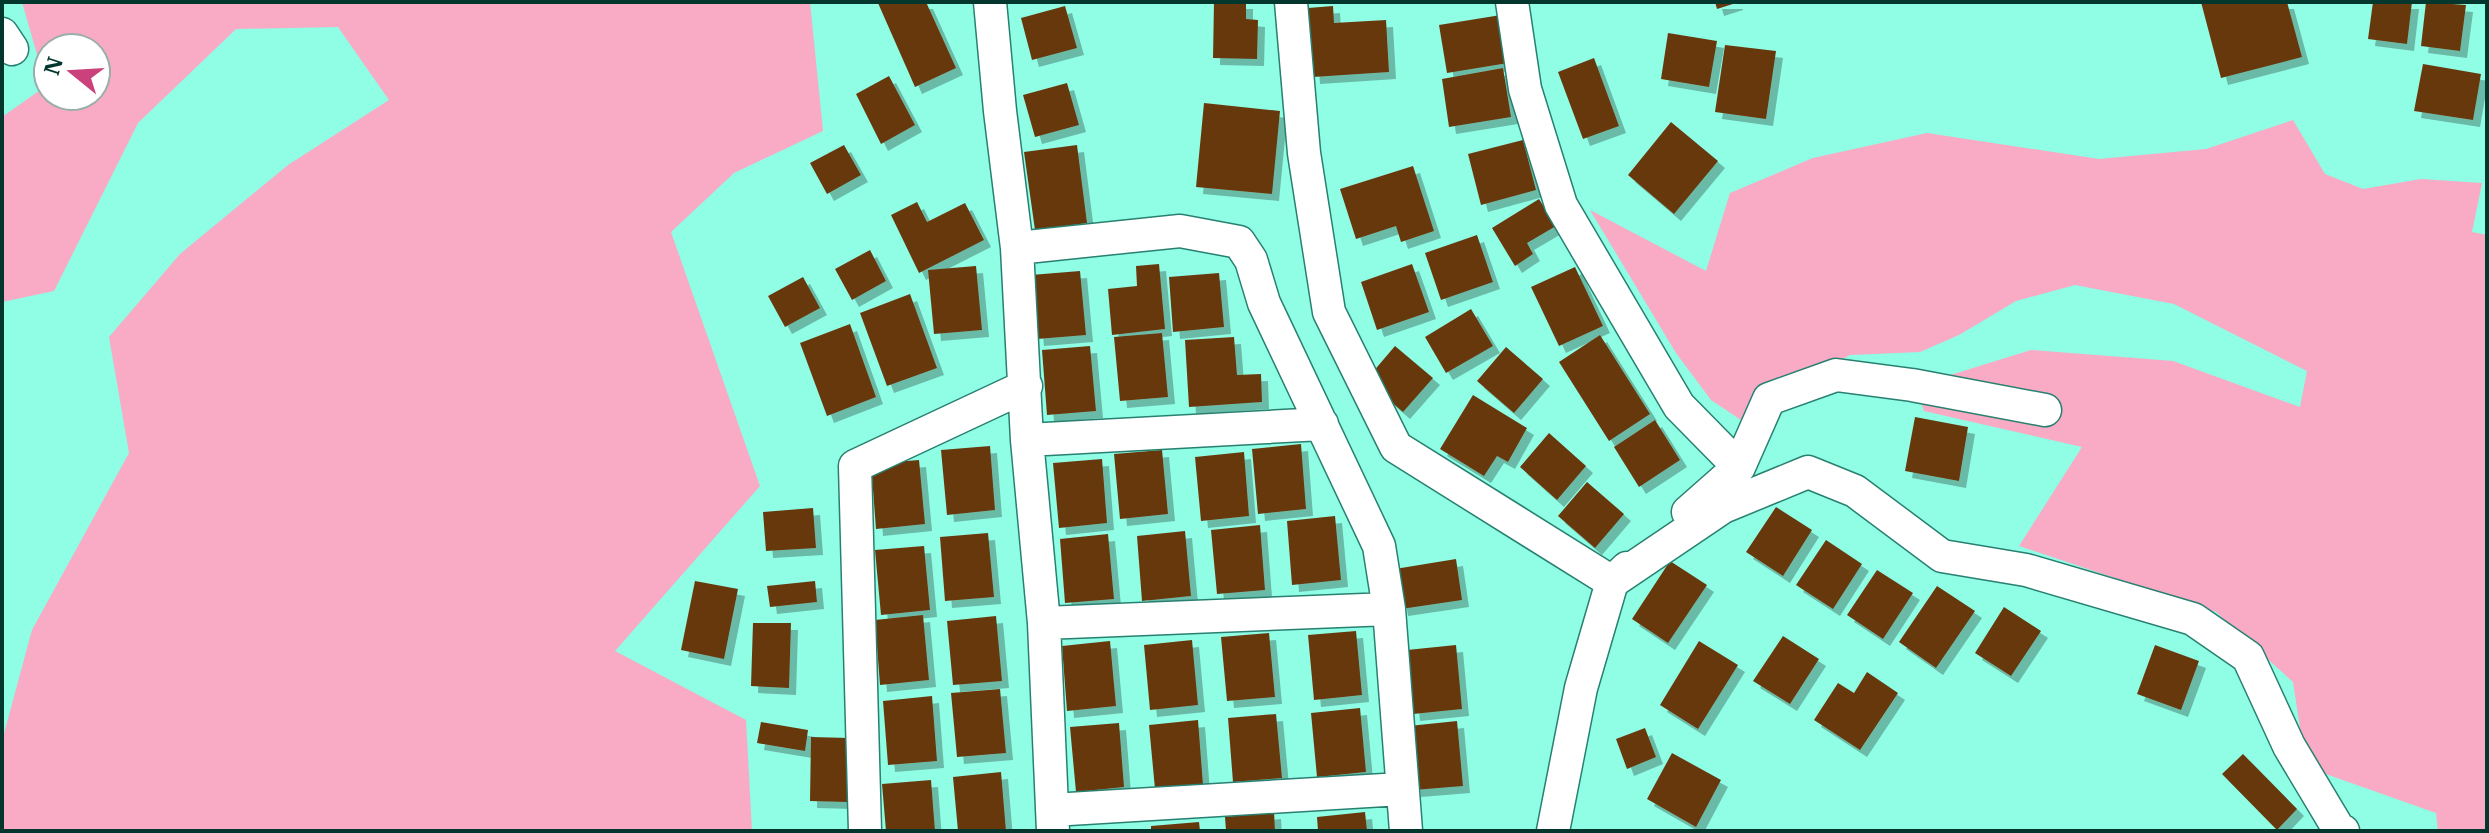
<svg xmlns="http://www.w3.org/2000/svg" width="2489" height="833" viewBox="0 0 2489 833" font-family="'IBM Plex Serif',serif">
	<defs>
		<filter id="shadow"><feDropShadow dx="7" dy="7" stdDeviation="0" flood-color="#0004"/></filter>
	</defs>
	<rect width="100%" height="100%" fill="#90fde5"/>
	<!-- green -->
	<path fill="#f9aac4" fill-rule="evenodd" d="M22,2H810L823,131L734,173L671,232L760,486L615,651L746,720L752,831H2V741L32,630L129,453L109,337L180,254L288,165L389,100L338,27L236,29L138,123L54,291L2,302V117L46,86ZM48,48H96V96H48Z
		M2293,120L2325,174L2363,189L2421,179L2482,183L2472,232L2487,235V831H2438L2436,813L2306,767L2293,682L2216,612L2019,546L2082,447L1924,411L1915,386L2031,350L2173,361L2300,407L2307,371L2174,304L2075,285L2016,301L1959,335L1920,352L1850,355L1800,382L1750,426L1711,400L1676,353L1590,210L1706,271L1730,193L1813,158L1927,133L2099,159L2206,149Z"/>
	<!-- building -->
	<path fill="#68390e" filter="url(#shadow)" d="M880,2H926L956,68L915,87L878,3Z
		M1214,2H1246V19L1258,20L1257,59L1213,58Z
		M1715,2H1736V3L1717,9Z
		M2201,2H2287L2302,57L2221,78Z
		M2373,2H2412L2407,44L2368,39Z
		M2426,2L2466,5L2460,51L2421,46Z
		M1065,6L1077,48L1032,60L1021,18Z
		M1333,6L1334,23L1386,20L1389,72L1313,77L1308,8Z
		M1501,15L1508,63L1447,73L1439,25Z
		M1668,33L1717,41L1709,87L1661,79Z
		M1725,45L1776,51L1766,119L1715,112Z
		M1594,58L1619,126L1583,139L1558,72Z
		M2423,64L2481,74L2473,120L2414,111Z
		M1503,68L1511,117L1449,127L1442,79Z
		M889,76L915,125L881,144L856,94Z
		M1067,83L1079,125L1035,137L1023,95Z
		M1204,103L1280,111L1272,194L1196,187Z
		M1671,122L1718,161L1674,214L1628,175Z
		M1523,140L1536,190L1481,205L1468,154Z
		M844,145L861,175L827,194L810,163Z
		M1077,145L1087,223L1035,230L1024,152Z
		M1413,166L1434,231L1401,242L1396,226L1356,239L1340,189Z
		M1539,199L1556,226L1527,243L1533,254L1515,266L1492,228Z
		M917,202L927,222L965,203L984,240L919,273L891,215Z
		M1477,235L1493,282L1441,300L1425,253Z
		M870,250L886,281L852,300L835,269Z
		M1159,264L1165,329L1112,335L1108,289L1137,286L1136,266Z
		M1412,264L1429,312L1377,330L1361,282Z
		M976,266L982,330L934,334L928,270Z
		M1575,267L1603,326L1559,346L1531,287Z
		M1080,271L1086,335L1037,339L1031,275Z
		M1219,273L1224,327L1173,332L1169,277Z
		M803,277L820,308L785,327L768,296Z
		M910,294L937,368L887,386L860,313Z
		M1471,309L1493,346L1446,373L1425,337Z
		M850,324L876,397L827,416L800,343Z
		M1162,333L1168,397L1120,401L1114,337Z
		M1600,335L1650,414L1609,441L1559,362Z
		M1234,337L1237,375L1261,374L1262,402L1189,407L1185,340Z
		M1090,346L1096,411L1047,415L1042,350Z
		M1395,346L1433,378L1403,412L1366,380Z
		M1506,347L1543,379L1514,413L1477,381Z
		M1473,395L1527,428L1508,462L1497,456L1484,476L1440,449Z
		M1915,417L1968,427L1959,481L1905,471Z
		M1655,420L1680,460L1639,487L1614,447Z
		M1549,433L1586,466L1557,500L1520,467Z
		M1301,444L1306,509L1258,514L1252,449Z
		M990,446L995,510L947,515L941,450Z
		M1162,450L1168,514L1120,519L1114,454Z
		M1244,452L1249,516L1201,521L1195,457Z
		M1102,459L1107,523L1059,528L1053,463Z
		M919,460L925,524L876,529L871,464Z
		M1587,482L1624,514L1595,548L1558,516Z
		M1776,507L1812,530L1783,576L1746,552Z
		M813,508L816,548L766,551L763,512Z
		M1335,516L1341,580L1292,585L1287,521Z
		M1260,525L1265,590L1217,594L1211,530Z
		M1185,531L1191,596L1142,601L1137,536Z
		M988,533L994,597L945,601L940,537Z
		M1108,534L1114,599L1065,603L1060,539Z
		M1826,540L1862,564L1833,609L1796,585Z
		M924,546L930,610L881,615L875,550Z
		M1456,559L1462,600L1401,609L1395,569Z
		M1670,561L1707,585L1668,643L1632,619Z
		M1877,570L1913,593L1883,639L1847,615Z
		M695,581L738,589L724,659L681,650Z
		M815,581L817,602L770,607L767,586Z
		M1937,586L1975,611L1936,668L1899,642Z
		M2004,607L2041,631L2011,676L1975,653Z
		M923,615L929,680L880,685L875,620Z
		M996,616L1002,681L953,685L947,621Z
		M753,623H791L789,688L751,686Z
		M1356,631L1362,695L1314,700L1308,635Z
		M1269,633L1275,697L1227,701L1221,637Z
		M1783,636L1819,659L1790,704L1753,681Z
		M1192,640L1198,705L1150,710L1144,645Z
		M1110,641L1116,706L1067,711L1062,646Z
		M1699,641L1738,665L1698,729L1660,705Z
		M1456,645L1462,709L1413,714L1407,650Z
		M2155,645L2199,661L2181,710L2137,694Z
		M1867,672L1898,693L1860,750L1814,720L1838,683L1854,693Z
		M1000,689L1006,753L957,757L951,693Z
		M932,696L937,761L888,765L883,701Z
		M1360,708L1366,772L1317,777L1311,713Z
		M1276,714L1282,778L1233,782L1228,718Z
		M1198,720L1203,785L1155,789L1149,725Z
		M1457,721L1463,786L1414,790L1409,726Z
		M761,722L808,730L805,751L757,743Z
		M1119,723L1124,787L1076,792L1070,727Z
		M1645,728L1656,757L1627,769L1616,739Z
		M811,737L849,738L847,802L810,801Z
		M1672,753L1721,780L1696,827L1647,799Z
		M2243,754L2297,809L2277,830L2222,774Z
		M1001,772L1006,831H958L953,777Z
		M931,780L935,831H886L882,784Z
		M1274,812L1275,831H1226L1225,817Z
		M1365,812L1367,831H1318L1317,817Z
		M1199,822L1200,831H1151V826Z"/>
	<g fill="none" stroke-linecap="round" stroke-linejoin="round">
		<!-- minor casing -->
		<g stroke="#288070" stroke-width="35">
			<path id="minor" d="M990,2L1000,111L1017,248L1027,440L1044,623L1053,831
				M1291,2L1304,153L1329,312L1396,447L1612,582
				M1512,2L1525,89L1561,205L1679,406L1739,467
				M2,34L12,49
				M1017,248L1180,231L1239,242L1251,260L1264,303L1379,546L1389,609L1406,831
				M1027,440L1322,424
				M1688,512L1739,467L1769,399L1836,375L1912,385L2045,410
				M1612,582L1723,507L1808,472L1855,491L1942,556L2026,570L2193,619L2248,657L2289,746L2338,828L2343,831
				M1044,623L1389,609
				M1052,810L1401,789
				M865,831L855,466L1026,386
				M1553,831L1581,688L1612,582L1627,568"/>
		</g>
		<!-- minor -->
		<use href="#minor" stroke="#fff" stroke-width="32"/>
	</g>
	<!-- border -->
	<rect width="2489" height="833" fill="none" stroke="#03372e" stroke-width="8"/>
	<!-- north arrow -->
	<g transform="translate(72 72) rotate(288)"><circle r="38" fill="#ffffff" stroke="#9aafab" stroke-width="2"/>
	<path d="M0-6L14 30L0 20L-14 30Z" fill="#ca417b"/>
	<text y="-12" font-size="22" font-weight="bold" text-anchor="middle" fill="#03372e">N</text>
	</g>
</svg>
